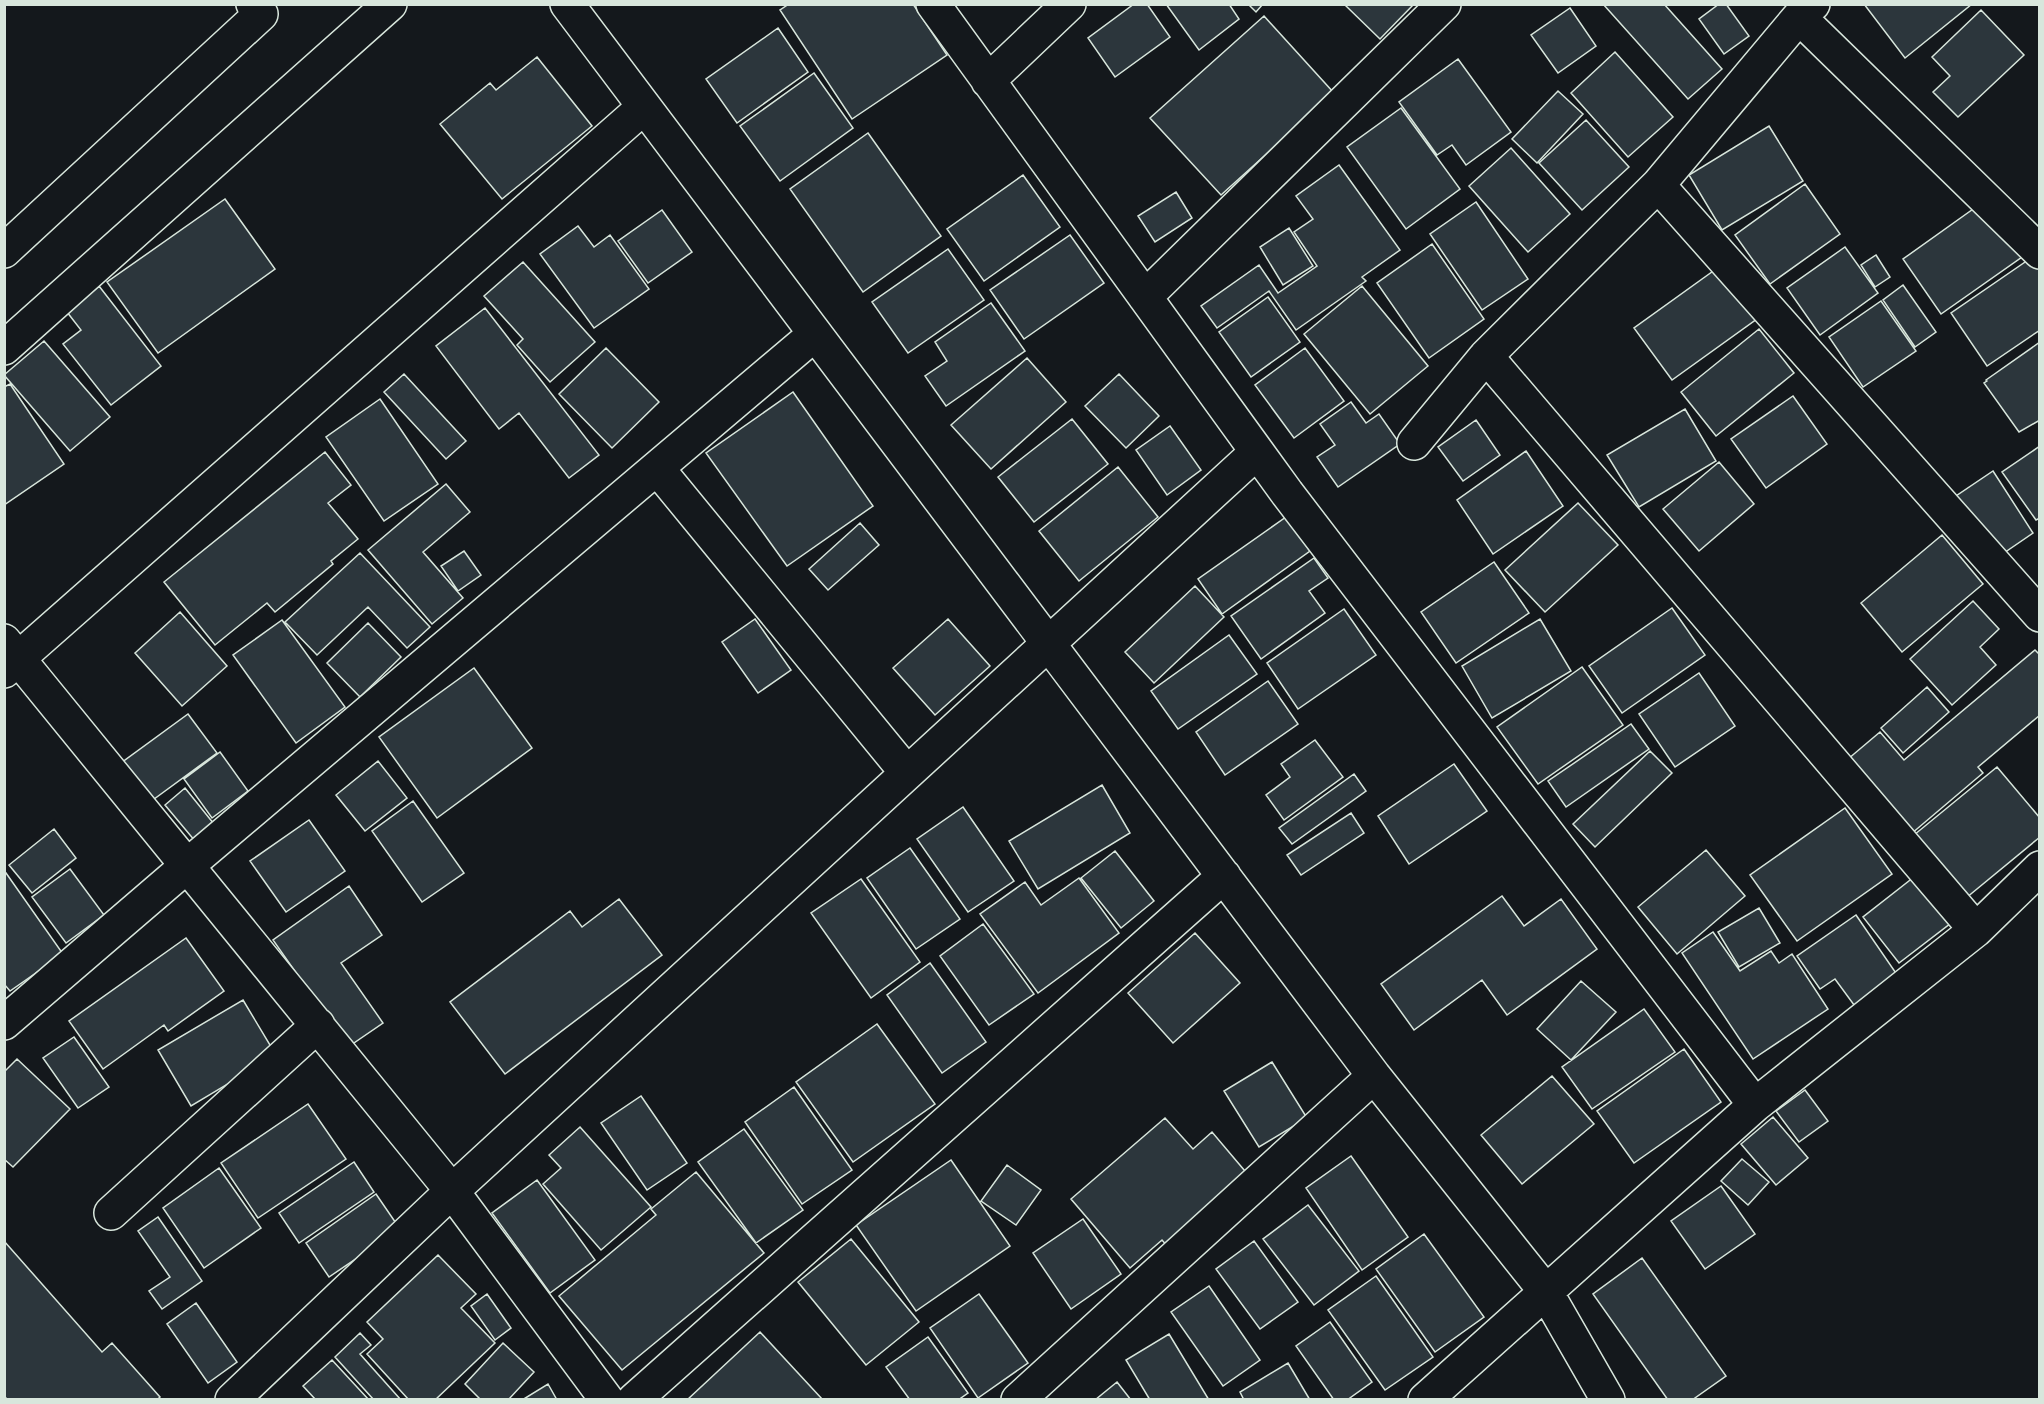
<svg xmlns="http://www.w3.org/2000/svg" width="2044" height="1404" viewBox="0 0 2044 1404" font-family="'DejaVu Sans',sans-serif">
	<rect width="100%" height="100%" fill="#14181c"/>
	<!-- building -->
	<path fill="#2c363c" stroke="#d8e6dc" stroke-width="1.5" d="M789,4H913L947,55L852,119L780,10Z
		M1134,4H1147L1170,37L1115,77L1088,38Z
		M1166,4H1229L1239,19L1199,50Z
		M1248,4H1263L1256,12Z
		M1344,4H1414L1380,39Z
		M1603,4H1664L1722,69L1688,99Z
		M1719,4H1726L1749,36L1724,54L1699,19Z
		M1864,4H1972L1905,58Z
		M1570,8L1596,46L1558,73L1531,35Z
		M1981,10L2024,55L1958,117L1933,92L1950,76L1932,57Z
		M1264,16L1334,93L1221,195L1150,118Z
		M778,28L808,72L737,123L706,79Z
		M1615,52L1673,117L1628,157L1571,93Z
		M537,57L592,126L502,199L440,124L490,83L496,90Z
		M1458,59L1511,132L1466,165L1452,145L1437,155L1399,102Z
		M814,73L853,128L780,181L740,126Z
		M1558,91L1583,114L1537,163L1512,139Z
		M1401,108L1460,189L1406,229L1347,147Z
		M1586,120L1629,167L1582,210L1539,163Z
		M1769,126L1803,181L1722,230L1689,175Z
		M868,133L941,236L863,292L790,189Z
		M1511,148L1570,214L1528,252L1469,186Z
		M1339,165L1400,250L1362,277L1366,281L1296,330L1269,291L1217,328L1201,306L1259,265L1278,293L1317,266L1294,232L1313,219L1296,196Z
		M1023,175L1060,227L984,281L947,229Z
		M1805,184L1840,234L1770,284L1735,235Z
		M1176,192L1192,218L1155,242L1138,216Z
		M225,199L275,269L158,353L107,282Z
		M1476,202L1528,279L1482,310L1430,234Z
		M1983,202L2022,257L1941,314L1903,259Z
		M662,210L692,252L648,283L618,241Z
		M578,226L594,247L610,235L649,289L594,328L540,254Z
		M1289,228L1313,266L1283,285L1260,247Z
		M1070,235L1104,283L1024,339L990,290Z
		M1432,244L1484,319L1429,358L1377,283Z
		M1845,247L1878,293L1820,335L1787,288Z
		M948,249L984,300L908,353L872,302Z
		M1876,255L1890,277L1875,287L1861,265Z
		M2031,258L2040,271V330L1987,366L1951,313Z
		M523,262L595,342L550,382L517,345L523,339L484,296Z
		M1723,264L1761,316L1672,380L1634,328Z
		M1903,285L1936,332L1915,347L1883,300Z
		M99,286L161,366L111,405L63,344L81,330L67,312Z
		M1362,286L1428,366L1370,414L1304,334Z
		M1268,297L1300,342L1251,377L1219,332Z
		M1881,301L1916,351L1863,387L1829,337Z
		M991,303L1025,351L946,406L925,376L947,361L935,342Z
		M485,308L599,455L569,478L519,413L499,429L436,346Z
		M1759,329L1794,373L1716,436L1681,392Z
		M44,341L110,417L70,451L4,375Z
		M2040,342V420L2019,432L1984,383L1987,381L1986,380Z
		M606,348L659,402L612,448L559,394Z
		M1305,348L1344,401L1294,438L1255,385Z
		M1027,358L1066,402L991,469L951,425Z
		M404,374L466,441L446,459L384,392Z
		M1119,374L1159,416L1126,448L1085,406Z
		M10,384L64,464L4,505V387Z
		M793,392L873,506L787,566L706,453Z
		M1793,396L1827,444L1766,488L1731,439Z
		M380,399L438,484L384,521L326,437Z
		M1351,402L1366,423L1379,414L1400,444L1338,487L1317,457L1335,445L1320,424Z
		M1685,409L1716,461L1639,507L1607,455Z
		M1072,419L1108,464L1034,522L998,477Z
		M1476,420L1500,455L1463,481L1438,447Z
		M1170,426L1201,470L1167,495L1136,450Z
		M2040,446V518L2036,520L2002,472Z
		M1526,451L1563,506L1493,554L1457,500Z
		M325,452L351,485L328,503L358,539L331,561L333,564L275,612L267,603L215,645L164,582Z
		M1719,462L1754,504L1699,551L1663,509Z
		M1118,467L1158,517L1079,581L1039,531Z
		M1993,471L2033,533L1998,557L1956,496Z
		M446,484L470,512L423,552L463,598L432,624L368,550Z
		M1578,503L1618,545L1545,612L1505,570Z
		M1286,517L1310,551L1222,614L1198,579Z
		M860,523L879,545L828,590L809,569Z
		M1942,535L1983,584L1902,652L1861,603Z
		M464,551L481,575L458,591L441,566Z
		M360,553L430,627L407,648L368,607L317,655L285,622Z
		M1314,558L1328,578L1309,591L1325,613L1261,659L1231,616Z
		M1494,562L1529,613L1456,663L1421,612Z
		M1195,586L1224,617L1154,683L1125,652Z
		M1973,601L1999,629L1980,647L1996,665L1952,705L1910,659Z
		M1672,608L1705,655L1622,713L1589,666Z
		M1344,609L1376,655L1298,709L1267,663Z
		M180,612L227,666L182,706L135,653Z
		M755,619L791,670L758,693L722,642Z
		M948,619L990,666L935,715L893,668Z
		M1540,619L1571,671L1492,718L1462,666Z
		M282,620L345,707L296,743L233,655Z
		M368,623L401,657L360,697L327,663Z
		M1229,635L1257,674L1178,729L1151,691Z
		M2035,650L2040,655V715L1978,767L1983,773L1911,834L1848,759L1880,732L1904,760Z
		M1582,667L1623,725L1538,784L1497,727Z
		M474,668L532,748L437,818L379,737Z
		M1699,673L1735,726L1675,767L1639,714Z
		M1268,681L1298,724L1225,775L1196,732Z
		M1927,687L1949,712L1903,753L1881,728Z
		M188,714L217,753L150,802L121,763Z
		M1631,724L1649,749L1566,807L1548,781Z
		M1315,740L1343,777L1284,820L1266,795L1290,777L1281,764Z
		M1650,751L1672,773L1595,847L1573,824Z
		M220,752L248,791L212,818L184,779Z
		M378,761L407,798L365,831L336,795Z
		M1454,764L1487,811L1409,864L1378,816Z
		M1997,767L2040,818V837L1966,898L1914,835Z
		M1354,774L1366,791L1292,844L1279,828Z
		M1102,785L1130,833L1038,889L1009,841Z
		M185,788L214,824L195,841L165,805Z
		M413,801L464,873L422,902L372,831Z
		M963,807L1014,881L968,912L917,839Z
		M1845,808L1892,874L1797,941L1750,875Z
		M1351,813L1364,833L1301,875L1287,855Z
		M309,820L345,871L286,912L250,861Z
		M54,829L76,858L32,893L9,865Z
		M910,848L960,919L916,949L867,878Z
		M1706,850L1745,896L1677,954L1638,907Z
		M1115,851L1154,901L1121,928L1081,878Z
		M70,869L104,915L66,943L32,897Z
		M6,873L63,954L10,991L4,984V874Z
		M1914,877L1951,923L1899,963L1863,917Z
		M1079,878L1119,933L1038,993L980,914L1025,882L1041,905Z
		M861,879L920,962L871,998L811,913Z
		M349,886L382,935L341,963L383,1023L348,1047L273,940Z
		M1502,896L1524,926L1561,899L1597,949L1507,1015L1482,980L1414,1030L1381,984Z
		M619,899L662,955L505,1074L450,1002L570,911L582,927Z
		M1759,908L1780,943L1739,967L1718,932Z
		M1856,915L1900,979L1857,1009L1835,979L1820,989L1797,956Z
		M983,924L1034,994L989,1025L940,956Z
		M1713,932L1740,971L1771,951L1779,963L1792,954L1828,1009L1753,1059L1682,953Z
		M1195,933L1240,983L1173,1043L1128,993Z
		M186,938L224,991L168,1031L164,1025L103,1069L69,1021Z
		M930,963L986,1042L942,1073L887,995Z
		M1581,981L1616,1012L1571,1060L1537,1029Z
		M243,1000L276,1055L191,1106L158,1050Z
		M1644,1009L1675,1052L1592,1109L1562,1067Z
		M877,1024L935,1104L853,1162L796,1082Z
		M74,1037L109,1087L78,1108L43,1058Z
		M1684,1049L1721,1102L1634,1163L1597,1111Z
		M17,1059L70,1109L13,1167L4,1159V1072Z
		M1272,1062L1307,1118L1259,1147L1224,1091Z
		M1552,1076L1594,1124L1522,1184L1481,1135Z
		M794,1087L852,1170L802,1204L745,1122Z
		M1805,1090L1828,1121L1799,1142L1776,1111Z
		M641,1096L687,1163L647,1190L601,1123Z
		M308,1104L346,1159L258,1218L221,1163Z
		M1773,1117L1808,1158L1776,1185L1741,1144Z
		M1165,1118L1193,1149L1212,1132L1250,1177L1168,1247L1162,1240L1130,1268L1071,1199Z
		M580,1127L651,1207L601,1250L543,1184L561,1168L549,1155Z
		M744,1129L803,1210L756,1243L698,1162Z
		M1351,1156L1408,1237L1362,1270L1306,1188Z
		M1742,1159L1769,1182L1748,1205L1721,1181Z
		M951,1160L1010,1246L916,1311L856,1225Z
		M354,1162L374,1192L299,1243L279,1213Z
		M1007,1165L1041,1190L1016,1225L981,1201Z
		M219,1168L261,1228L204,1268L163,1208Z
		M696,1172L764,1253L622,1370L559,1296L656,1215L651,1209Z
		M537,1180L595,1260L550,1293L492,1213Z
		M1721,1186L1755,1234L1705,1269L1671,1221Z
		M376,1194L400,1229L329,1277L306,1243Z
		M1308,1205L1359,1271L1314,1305L1263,1239Z
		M158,1217L202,1281L162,1309L149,1291L170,1277L138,1231Z
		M1083,1219L1121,1274L1071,1309L1033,1253Z
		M1424,1234L1484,1317L1435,1352L1376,1269Z
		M851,1239L919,1322L866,1365L798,1282Z
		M4,1241L102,1352L112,1343L160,1397L157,1400H8L4,1396Z
		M1254,1241L1298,1302L1260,1329L1216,1269Z
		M438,1255L476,1294L461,1308L495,1343L435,1400H409L367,1354L383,1339L367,1322Z
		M1642,1258L1726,1376L1692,1400H1668L1593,1294Z
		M1376,1276L1433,1357L1385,1390L1328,1310Z
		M1209,1286L1260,1360L1223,1386L1171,1312Z
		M487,1294L511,1328L495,1340L471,1306Z
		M979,1294L1028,1363L978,1398L930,1328Z
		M196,1303L237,1362L208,1383L167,1324Z
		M1330,1322L1372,1382L1347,1400H1334L1296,1346Z
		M760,1332L823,1400H687Z
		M360,1333L371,1345L360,1354L401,1400H374L335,1357Z
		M1169,1334L1209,1400H1150L1126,1360Z
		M928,1337L968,1393L958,1400H910L886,1367Z
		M503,1343L534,1372L508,1400H481L465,1384Z
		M332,1360L369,1400H316L303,1386Z
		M1288,1363L1310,1400H1244L1240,1392Z
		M1117,1382L1131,1400H1095Z
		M548,1384L557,1400H522Z"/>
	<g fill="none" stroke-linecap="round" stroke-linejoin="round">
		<!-- minor casing -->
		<g stroke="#d8e6dc" stroke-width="36">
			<path id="minor" d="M567,4L1374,1076L1546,1292L1608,1400
				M933,4L1287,493L1755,1105
				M1813,4L1799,17L2040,252
				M988,81L1069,4
				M1658,185L2040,615
				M4,251L261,14L253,4
				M1145,297L1444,4
				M4,348L390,4
				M1486,356L1976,930
				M1414,443L1486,356L1658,185L1799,17
				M657,468L907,773
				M4,641L452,1191L607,1400
				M4,671L644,107
				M4,1023L188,865L815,334
				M111,1213L318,1025
				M232,1400L452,1191L1257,452
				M634,1400L1224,876
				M1018,1400L1374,1076
				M1425,1400L1755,1105L1976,930L2040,868"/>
		</g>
		<!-- minor -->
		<use href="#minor" stroke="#14181c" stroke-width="33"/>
	</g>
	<!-- border -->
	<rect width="2044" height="1404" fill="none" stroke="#d8e6dc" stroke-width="12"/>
</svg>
